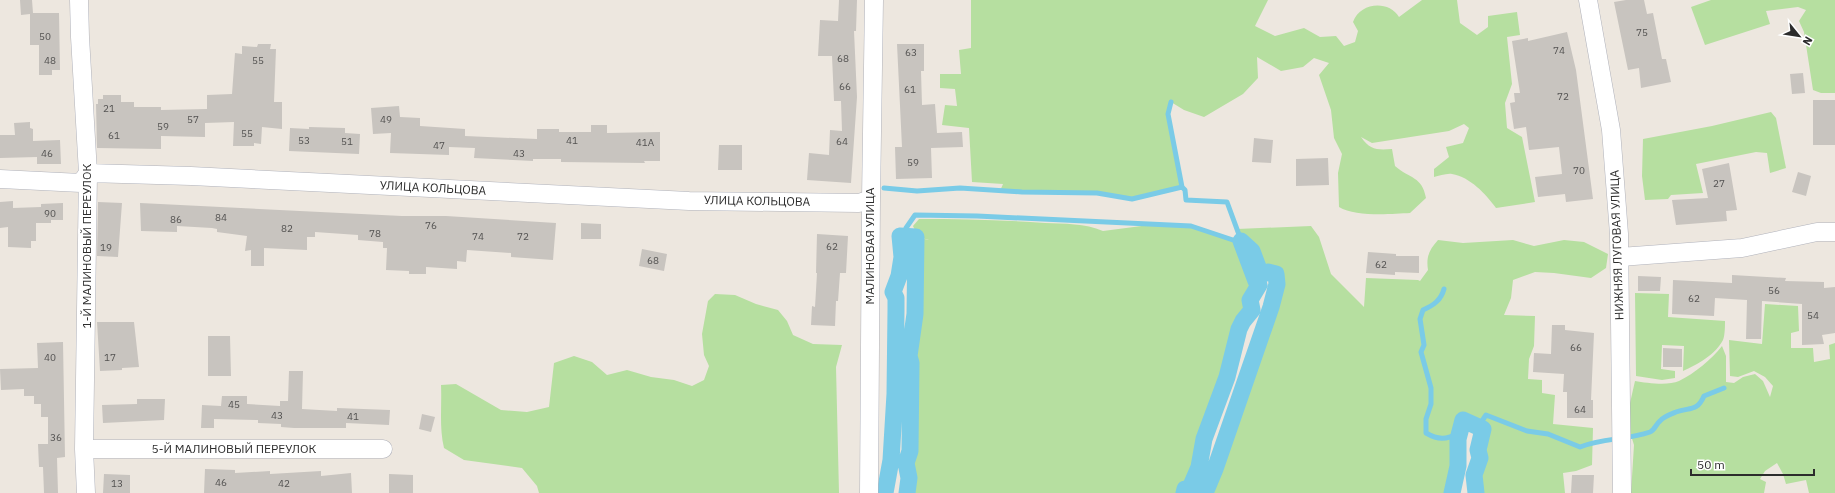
<svg xmlns="http://www.w3.org/2000/svg" width="1835" height="493" viewBox="0 0 1835 493" font-family="'IBM Plex Sans',sans-serif">
	<rect width="100%" height="100%" fill="#ede7df"/>
	<!-- green -->
	<path fill="#b6dfa0" d="M971,0H1268L1255,26L1275,36L1304,28L1320,37L1336,36L1344,46L1355,42L1358,31L1353,22C1360,2 1389,0 1399,17L1422,0H1457L1460,23L1477,35L1488,27V16L1517,12L1520,35L1507,37L1512,84L1505,103L1507,128L1522,137L1535,202L1496,208C1486,194 1470,177 1452,174C1447,173 1439,176 1434,177V169L1449,157L1446,147L1463,143L1469,128L1464,124L1449,131L1372,143L1361,137C1370,150 1377,150 1392,149L1395,166C1410,179 1422,176 1426,198L1410,213C1391,214 1355,217 1339,207L1338,173L1342,154L1334,138L1331,110L1319,75L1329,63L1314,58L1303,67L1281,71L1257,57L1258,78L1243,94L1204,117L1184,110L1171,102L1168,114L1182,187L1132,199L1097,193L1000,191L1003,184L972,182L969,128L942,125L945,105L957,106L955,89L940,88V74H961L959,50L971,48Z
		M1711,0H1835V93H1821L1813,90L1804,32L1799,21L1806,10L1798,7L1766,11L1770,24L1705,45L1691,7Z
		M1771,112L1776,118L1786,168L1770,173L1767,153L1756,152L1696,164L1703,193L1671,195L1668,199L1645,200L1642,176L1643,139L1712,126Z
		M919,219C961,219 1003,220 1045,223C1064,224 1085,223 1103,231L1157,224L1191,226L1243,245L1255,281L1259,285L1250,300L1252,310L1243,321L1239,329L1227,377L1204,439L1199,467L1190,488L1185,489L1184,493H907L909,478L906,463L910,451L911,363L909,356L915,314L916,237L929,240L918,237L913,226Z
		M1311,226L1319,237L1331,274L1364,307L1366,278L1418,280L1420,281L1428,270C1426,257 1429,250 1438,240L1463,243L1513,240L1534,246L1564,240L1584,242L1608,254L1606,268L1591,278L1554,273L1535,272L1513,280L1511,298L1504,315L1535,316L1534,346L1529,359L1528,379L1542,380V393L1555,395L1553,424L1593,428L1592,465L1576,471L1563,473L1565,493H1476L1474,475L1480,458L1478,450L1483,429L1464,420L1458,439V466L1452,493H1205L1215,469L1271,307L1277,284L1276,274L1268,272L1261,275L1252,251L1241,241L1237,229Z
		M1635,293L1669,294L1668,317L1725,321C1725,326 1725,335 1723,340C1716,354 1697,365 1683,371L1684,346L1662,345L1661,369L1675,371V378L1662,380L1636,376Z
		M715,294L735,295L756,304L778,310L787,321L793,335L813,344L842,345L836,367L839,493H539L537,486L522,468L464,460L444,448C439,427 442,406 441,385L456,384L501,410L527,412L549,407L554,363L574,356L592,362L607,375L627,370L651,377L674,380L692,386L704,380L709,366L704,355L702,334L708,301Z
		M1765,304L1798,306L1799,331L1791,333V348H1813L1814,362L1830,359L1829,345L1835,343V493H1809L1806,480L1786,484L1783,474L1777,463L1765,471L1760,479L1766,482L1764,493H1631L1634,445L1630,432V403L1635,381C1647,383 1668,386 1679,381C1695,373 1711,360 1722,346L1726,356V382L1734,383L1743,377L1755,374L1763,381L1770,397L1773,386L1765,377L1754,371L1738,377L1730,376L1729,340L1762,344Z"/>
	<g fill="none" stroke-linecap="round" stroke-linejoin="round">
		<!-- stream -->
		<path stroke="#7acbe7" stroke-width="5" d="M1182,187L1185,190L1186,200L1227,202L1256,281L1259,285
			M884,188L917,191L960,188L1022,192L1097,193L1132,199L1182,187L1168,114L1171,102
			M905,243L906,228L915,215L977,216L1191,226L1242,243
			M1444,289C1441,300 1434,305 1423,310L1420,319L1424,345L1421,352L1431,388V404L1426,419V433C1438,440 1446,440 1459,433
			M1478,427L1486,415L1527,431L1548,434L1580,447C1602,438 1627,440 1650,432C1655,430 1656,424 1660,421C1663,417 1671,414 1676,412C1690,407 1697,412 1704,396L1724,388"/>
		<!-- canal -->
		<path stroke="#7acbe7" stroke-width="17" d="M885,493L891,460L895,394L896,310V298L893,292L899,276L902,257L900,236L916,237L915,314L909,356L911,363L910,451L906,463L909,478L907,493
			M1184,493L1185,489L1190,488L1199,467L1204,439L1227,377L1239,329L1243,321L1252,310L1250,300L1259,285L1256,281L1241,241L1252,251L1261,275L1268,272L1276,274L1277,284L1271,307L1215,469L1205,493
			M1452,493L1458,466V439L1463,420L1483,429L1478,450L1480,458L1474,475L1476,493"/>
	</g>
	<!-- building -->
	<path fill="#c8c4bf" d="M20,0H32L33,13H59L60,70H52V75H39V45H30V14L21,15Z
		M839,0H857L856,31H854L857,97L851,183L807,180L809,153L829,155L830,130L842,131L841,101H834L832,56H818L820,20L838,21Z
		M1626,0H1644L1647,14L1653,13L1662,59H1666L1671,82L1641,88L1639,68L1628,70L1614,2Z
		M1567,32L1576,70L1593,199L1566,202L1565,194L1538,197L1535,177L1562,174L1559,147L1529,150L1526,127L1514,129L1510,103L1515,102L1514,93H1520L1512,41L1528,38V41Z
		M258,44H271L270,49H276L274,102H282V129L262,127L261,144L254,143V146H233L234,122L205,123V137L161,136V149L97,148L96,104H98V99H103V95H121V102H134V107H161V110L207,109V95L232,94L235,53L242,54V46L257,47Z
		M897,44H924V71H921L922,105L935,104L937,133L962,132L963,147L931,148L932,178L896,179L895,147H902Z
		M1803,73L1805,93L1792,94L1790,74Z
		M1813,100H1835V145H1813Z
		M399,106L400,117L420,118V126L465,129V136L537,139V129H559V132H591V125H607V133L660,132V161H644L645,163L561,162V159H533V161L474,158L475,148L449,147V155L390,153L391,133L373,134L371,108Z
		M30,122V128L33,129V141L60,140L61,164H37V157L0,158V135H15L14,123Z
		M309,127L345,128V133L360,134L359,154L289,151L290,128L309,129Z
		M1254,138L1273,140L1271,163L1252,162Z
		M719,145H742V170H718Z
		M1328,158L1329,185L1296,186V159Z
		M1729,163L1737,210L1726,211L1727,221L1676,225L1672,200L1708,198L1702,169Z
		M1798,172L1811,176L1806,196L1792,192Z
		M13,201V208L41,207V204L63,203V220H51V223H36V241H31V248L8,247V227L0,228V202Z
		M98,202L122,203L118,257L97,256Z
		M140,203L402,216H446L556,223L553,260L511,257V253L467,250L466,262L457,261V269L426,267V274H409V271L386,270L387,248H383V242L358,240V235L315,232V237H307V250L264,248V266H251V250L245,251L247,236L217,232V229L212,228L177,226V232L141,231Z
		M581,223L601,224V239H581Z
		M817,234L848,236L846,273H840L838,301H836L835,326L811,325L812,306L815,307L817,273H816Z
		M642,249L667,254L664,271L639,266Z
		M1368,252L1396,254V256H1419V273L1395,272V275L1366,273Z
		M1732,275L1786,278L1785,281L1824,282V288L1835,287V333L1822,335L1824,344L1802,345V304L1762,301L1761,339H1746L1747,300L1715,298L1714,316L1672,314L1673,280L1732,283Z
		M1638,276L1661,277L1660,291H1638Z
		M97,322H134L139,367L122,368V370L100,371Z
		M1552,325H1565V330L1594,333L1591,400H1593V418H1567V392H1563L1564,374L1533,372L1534,353L1551,354Z
		M208,336H230L231,376H208Z
		M63,342L65,457L57,458L58,493H44L43,467H39L38,444H48V417H41V404H34V396H24V389L1,390L0,369L38,368L37,343Z
		M1663,348L1682,349V367H1663Z
		M289,371H303L302,409L337,411V408L390,410L389,425L346,423V428H294L281,427V424L258,423V420L214,419V428H201L202,405L221,406L222,396H247V404L280,406V401H288Z
		M137,399H165L164,420L103,423L102,405L137,404Z
		M422,414L435,417L431,432L419,429Z
		M205,469L235,470V473L270,471V474L321,471V476L351,473L352,493H204Z
		M104,474L130,475V493H103Z
		M389,474L413,475V493H389Z
		M1572,475H1594L1593,493H1571Z"/>
	<g fill="none" stroke-linecap="round" stroke-linejoin="round">
		<!-- minor casing -->
		<g stroke="#b0b2bb" stroke-width="19">
			<path id="minor" d="M79,0L80,37L88,173L84,449L86,493
				M1588,0L1611,130L1619,234L1622,493
				M0,179L81,183L88,173L191,176L689,201L859,203L871,199
				M1620,257L1742,248L1817,232H1835
				M84,449H383
				M869,493L871,199L874,0"/>
		</g>
		<!-- minor -->
		<use href="#minor" stroke="#fff" stroke-width="18"/>
	</g>
	<g text-anchor="middle" stroke-width="4" stroke-linejoin="round" paint-order="stroke">
		<!-- number labels -->
		<g font-size="10" fill="#535251">
			<text x="1642" y="36">75</text>
			<text x="45" y="40">50</text>
			<text x="1559" y="54">74</text>
			<text x="911" y="56">63</text>
			<text x="843" y="62">68</text>
			<text x="50" y="64">48</text>
			<text x="258" y="64">55</text>
			<text x="845" y="90">66</text>
			<text x="910" y="93">61</text>
			<text x="1563" y="100">72</text>
			<text x="109" y="112">21</text>
			<text x="193" y="123">57</text>
			<text x="386" y="123">49</text>
			<text x="163" y="130">59</text>
			<text x="247" y="137">55</text>
			<text x="114" y="139">61</text>
			<text x="304" y="144">53</text>
			<text x="572" y="144">41</text>
			<text x="347" y="145">51</text>
			<text x="842" y="145">64</text>
			<text x="645" y="146">41А</text>
			<text x="439" y="149">47</text>
			<text x="47" y="157">46</text>
			<text x="519" y="157">43</text>
			<text x="913" y="166">59</text>
			<text x="1579" y="174">70</text>
			<text x="1719" y="187">27</text>
			<text x="50" y="217">90</text>
			<text x="221" y="221">84</text>
			<text x="176" y="223">86</text>
			<text x="431" y="229">76</text>
			<text x="287" y="232">82</text>
			<text x="375" y="237">78</text>
			<text x="478" y="240">74</text>
			<text x="523" y="240">72</text>
			<text x="832" y="250">62</text>
			<text x="106" y="251">19</text>
			<text x="653" y="264">68</text>
			<text x="1381" y="268">62</text>
			<text x="1774" y="294">56</text>
			<text x="1694" y="302">62</text>
			<text x="1813" y="319">54</text>
			<text x="1576" y="351">66</text>
			<text x="50" y="361">40</text>
			<text x="110" y="361">17</text>
			<text x="234" y="408">45</text>
			<text x="1580" y="413">64</text>
			<text x="277" y="419">43</text>
			<text x="353" y="420">41</text>
			<text x="56" y="441">36</text>
			<text x="221" y="486">46</text>
			<text x="117" y="487">13</text>
			<text x="284" y="487">42</text>
		</g>
		<!-- street labels -->
		<g font-size="12" fill="#2c2c2c" stroke="#fff">
			<text transform="translate(433 188) rotate(3)" y="4">УЛИЦА КОЛЬЦОВА</text>
			<text transform="translate(757 201) rotate(1)" y="4">УЛИЦА КОЛЬЦОВА</text>
			<text transform="translate(1617 245) rotate(-92)" y="4">НИЖНЯЯ ЛУГОВАЯ УЛИЦА</text>
			<text transform="translate(87 246) rotate(-90)" y="4">1-Й МАЛИНОВЫЙ ПЕРЕУЛОК</text>
			<text transform="translate(870 246) rotate(-90)" y="4">МАЛИНОВАЯ УЛИЦА</text>
			<text x="234" y="453">5-Й МАЛИНОВЫЙ ПЕРЕУЛОК</text>
		</g>
	</g>
	<!-- north arrow -->
	<g transform="translate(1799 36) rotate(120)" stroke="#ffffff" stroke-width="3" paint-order="stroke">
	<path d="M0-3L7 15L0 10L-7 15Z" fill="#2c2c2c"/>
	<text y="-6" font-size="11" font-weight="bold" text-anchor="middle" fill="#2c2c2c">N</text>
	</g>
	<!-- scale -->
	<path d="M1691 469v6h123v-6" fill="none" stroke="#2c2c2c" stroke-width="2"/>
	<text x="1697" y="469" font-size="12" fill="#2c2c2c" stroke="#ffffff" stroke-width="3" paint-order="stroke">50 m</text>
</svg>
